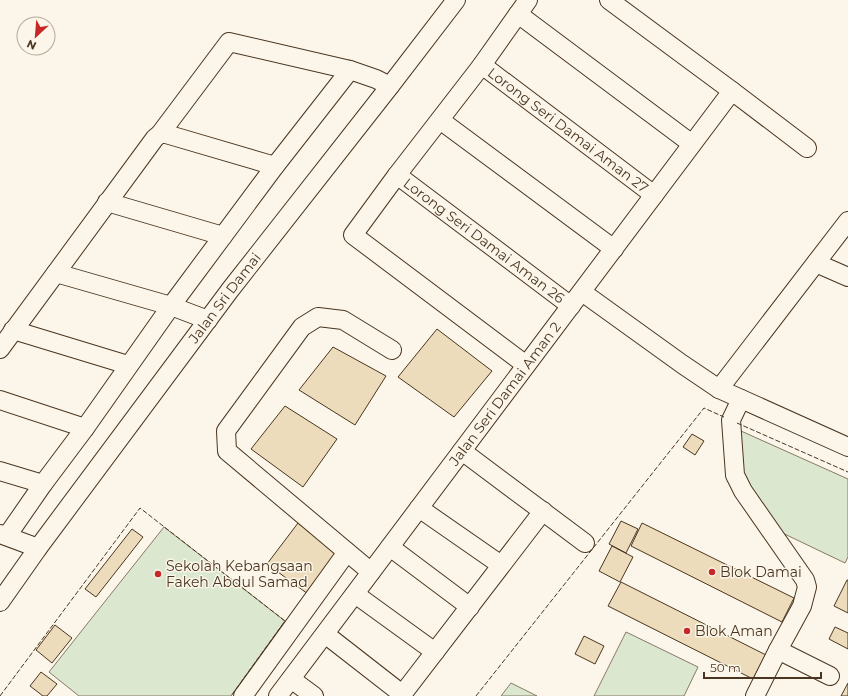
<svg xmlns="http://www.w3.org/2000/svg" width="848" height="696" viewBox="0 0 848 696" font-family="Montserrat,sans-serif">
	<rect width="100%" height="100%" fill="#fbf6e9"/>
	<!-- green -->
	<path fill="#dce7d0" stroke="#887966" d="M741,431L848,479V557L845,563L772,528L739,473Z
		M164,527L285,621L231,696H79L49,672Z
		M626,632L698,667L684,696H594Z
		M511,683L537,696H501Z"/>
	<!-- building -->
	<path fill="#ecdcbc" stroke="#4a3520" d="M437,329L492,371L454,417L398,377Z
		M333,347L386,376L355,425L299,390Z
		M285,406L337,439L303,487L251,449Z
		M692,434L704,441L695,455L683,447Z
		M621,521L638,529L626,553L609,544Z
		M298,523L338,554L308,594L267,564Z
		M642,523L794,598L782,622L631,546Z
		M132,529L143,537L96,597L85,589Z
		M612,546L633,557L620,582L599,571Z
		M847,580H848V613L834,606Z
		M621,582L766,655L753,679L608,606Z
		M55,625L72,638L52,663L36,650Z
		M835,627L848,633V649L829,639Z
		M584,636L604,646L595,664L575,654Z
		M41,672L57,684L47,696H43L30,686Z
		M848,683V696H841Z"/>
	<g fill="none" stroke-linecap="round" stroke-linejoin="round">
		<!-- minor casing -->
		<g stroke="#4a3520" stroke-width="20">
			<g id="minor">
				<path d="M609,0L732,91L807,148"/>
				<path d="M518,14L692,144"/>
				<path id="s1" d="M482,65L654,195"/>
				<path d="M440,120L614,249"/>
				<path d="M160,134H166L275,166"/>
				<path id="s2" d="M397,175L571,306"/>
				<path d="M107,202L223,236"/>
				<path d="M816,263L848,277"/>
				<path d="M56,273L171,306L208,320"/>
				<path d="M582,292L682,364L719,389L848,447"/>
				<path d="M13,330L128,365"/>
				<path d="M0,349L155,138L160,134L229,42L350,70"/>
				<path d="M526,365L353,235L397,175L482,65L528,0"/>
				<path d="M719,389L848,221"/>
				<path d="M741,399L731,420L735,475L743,491L805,580L807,587L802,606L778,650"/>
				<path d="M0,400L85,428"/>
				<path d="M462,451L585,543"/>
				<path d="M0,471L43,484"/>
				<path d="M419,508L501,565"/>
				<path d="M0,534L38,548"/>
				<path d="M7,536L43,484L85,428L171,306L275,166L350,70L376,79L390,86"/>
				<path d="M390,547L470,607"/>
				<path d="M371,572L227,451L226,431L302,327L318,317L343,320L392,350"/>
				<path d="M355,594L435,652"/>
				<path id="s3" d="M0,602L38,548L230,290L390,86L456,0"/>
				<path d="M325,634L402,694"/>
				<path d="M291,679L314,696"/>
				<path d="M243,696L347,552"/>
				<path id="s4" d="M278,696L732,91"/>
				<path d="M401,696L543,511"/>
				<path d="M755,696L778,650L830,676"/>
			</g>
		</g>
		<!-- minor -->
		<use href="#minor" stroke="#fbf6e9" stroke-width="18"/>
		<!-- fence -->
		<path stroke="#4a3520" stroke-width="1" stroke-dasharray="5 2" stroke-linecap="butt" d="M737,423L848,472
			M0,696L140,508L285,621L231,696
			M476,696L704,408L724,417"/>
	</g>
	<!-- markers -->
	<g fill="#c62828" stroke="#fbf6e9" stroke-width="1.5">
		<circle cx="712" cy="572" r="4"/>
		<circle cx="158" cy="574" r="4"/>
		<circle cx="687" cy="631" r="4"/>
	</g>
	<g text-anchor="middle" stroke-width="3" stroke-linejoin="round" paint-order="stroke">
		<!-- street labels -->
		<g font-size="14" fill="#4a3520" stroke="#fbf6e9">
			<text dy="5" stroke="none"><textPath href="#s1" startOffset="108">Lorong Seri Damai Aman 27</textPath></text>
			<text dy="5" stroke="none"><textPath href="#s2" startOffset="109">Lorong Seri Damai Aman 26</textPath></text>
			<text dy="5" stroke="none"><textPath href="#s3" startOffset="378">Jalan Sri Damai</textPath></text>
			<text dy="5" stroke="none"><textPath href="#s4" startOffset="378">Jalan Seri Damai Aman 2</textPath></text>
		</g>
		<!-- poi labels -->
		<g font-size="14" fill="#4a3520" stroke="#fbf6e9" text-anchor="start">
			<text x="166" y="571">Sekolah Kebangsaan<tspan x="166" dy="16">Fakeh Abdul Samad</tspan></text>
			<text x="720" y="577">Blok Damai</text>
			<text x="695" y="636">Blok Aman</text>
		</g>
	</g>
	<!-- north arrow -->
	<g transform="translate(36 36) rotate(206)"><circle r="19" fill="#fbf6e9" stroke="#b4a999"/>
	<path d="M0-3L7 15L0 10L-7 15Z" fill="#c62828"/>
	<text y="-6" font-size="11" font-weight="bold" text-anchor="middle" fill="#4a3520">N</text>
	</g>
	<!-- scale -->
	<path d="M704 672v6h117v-6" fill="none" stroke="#4a3520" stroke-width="2"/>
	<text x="710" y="672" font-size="12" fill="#4a3520" stroke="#fbf6e9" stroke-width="3" paint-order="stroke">50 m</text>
</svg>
